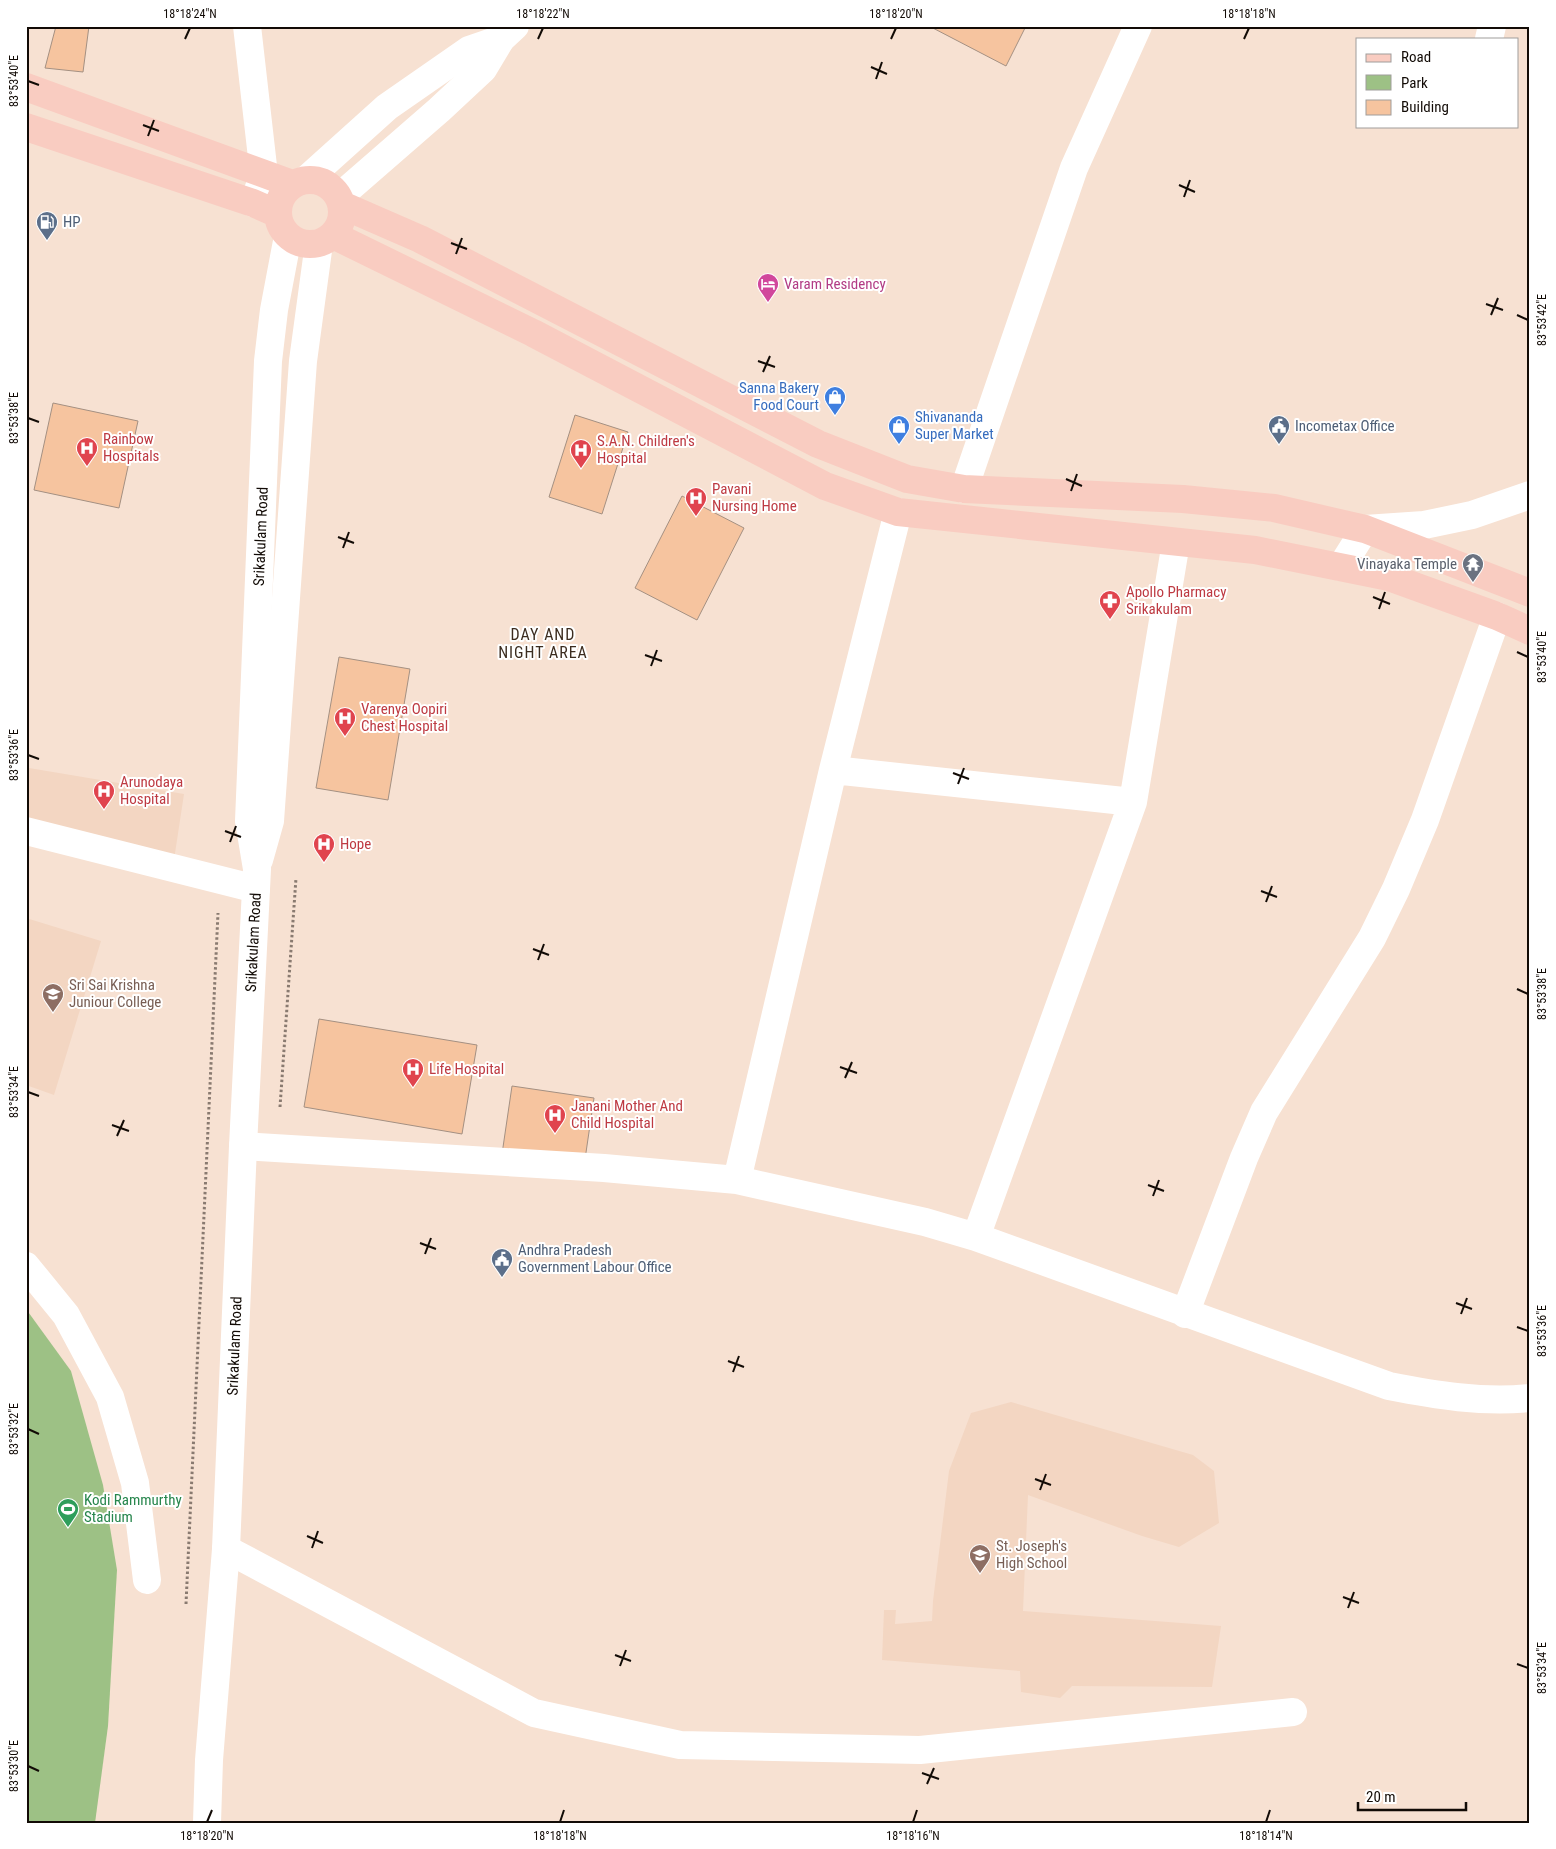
<svg xmlns="http://www.w3.org/2000/svg" width="1556" height="1849" viewBox="0 0 1556 1849" font-family="'Roboto Condensed',sans-serif">
	<rect width="100%" height="100%" fill="#f7e1d2"/>
	<!-- built -->
	<path fill="#f3d6c2" d="M29,768L184,794L172,873L26,825V787Z
		M26,918L101,941L54,1095L26,1085Z
		M1011,1402L1193,1455L1214,1471L1219,1523L1179,1547L1142,1536L1028,1495L1023,1611L1221,1626L1212,1687L1072,1686L1060,1698L1021,1692L1020,1671L882,1660L884,1610H896L895,1624L932,1621L933,1601L949,1471L971,1413Z"/>
	<!-- green -->
	<path fill="#9dc185" d="M26,1309L71,1371L103,1485L117,1570L108,1726L95,1823H26Z"/>
	<!-- building -->
	<path fill="#f6c49f" stroke="#a49082" d="M56,26H89L83,72L45,68Z
		M929,26H1026L1006,66Z
		M53,403L138,421L119,508L34,490Z
		M575,415L628,432L602,514L549,497Z
		M682,496L744,528L697,620L635,588Z
		M339,657L410,669L388,800L316,788Z
		M319,1019L477,1045L462,1134L304,1107Z
		M512,1086L594,1098L584,1166L502,1154Z"/>
	<g fill="none" stroke-linecap="round" stroke-linejoin="round">
		<!-- path -->
		<path stroke="#897a70" stroke-width="3" stroke-dasharray="2.5 2.5" stroke-linecap="butt" d="M280,1107L296,878
			M186,1604L218,913"/>
		<!-- street -->
		<path stroke="#fff" stroke-width="28" d="M247,26L264,175L253,203
			M1489,39L1492,26
			M964,489L1074,168L1138,26
			M1341,567L1365,529L1424,525L1472,515L1530,495
			M833,770L1133,802
			M26,831L256,889
			M243,1146L604,1168L737,1180L925,1222L976,1237L1389,1386C1435,1395 1482,1403 1530,1398
			M737,1180L833,770L898,512
			M976,1237L1133,802L1176,542
			M26,1266L66,1315L110,1397L135,1483L147,1580
			M1185,1314L1244,1158L1264,1112L1372,938L1396,889L1425,820L1497,616
			M226,1549L534,1713L680,1745L920,1750L1293,1712"/>
		<!-- secondary -->
		<g stroke="#fff" stroke-width="28">
			<path d="M307,179L387,107L469,50L501,39"/>
			<path d="M339,197L439,110L483,69L501,39L515,26"/>
			<path d="M259,860L270,821L303,361L319,243"/>
			<path id="s1" d="M207,1823L209,1760L226,1549L243,1146L256,889L257,869L249,821L268,361L274,310L288,236"/>
		</g>
		<!-- primary -->
		<path stroke="#f9ccc1" stroke-width="28" d="M26,87L292,184
			M26,127L253,203L278,214
			M278 212a32 32 0 1 1 64 0a32 32 0 1 1-64 0Z
			M342,205L420,239L818,444L907,479L964,489L1183,499L1274,508L1365,529L1530,593
			M333,235L533,333L825,486L898,512L1255,550L1389,577L1497,616L1530,631"/>
	</g>
	<!-- ticks -->
	<path fill="none" stroke="#120b06" stroke-width="2" d="M185,39L190,28M538,39L543,28M891,39L896,28M1244,39L1249,28M871,67L887,74M876,79L882,62M28,81L39,85M143,125L159,131M148,136L154,120M1179,185L1195,192M1184,197L1190,180M451,243L467,249M456,254L462,238M1486,304L1503,310M1491,315L1498,298M1517,315L1528,320M758,361L775,367M763,372L770,356M28,418L39,422M1066,479L1082,486M1071,491L1077,474M338,537L354,543M343,548L349,532M1373,597L1390,604M1379,609L1385,592M1517,652L1528,657M645,655L662,661M651,666L657,650M28,755L39,759M953,773L969,779M958,784L964,768M225,831L241,837M230,842L236,826M1261,891L1277,897M1266,902L1272,886M533,949L549,955M538,960L544,944M1517,989L1528,994M840,1067L857,1073M845,1078L852,1062M28,1092L39,1096M112,1125L129,1131M117,1136L124,1120M1148,1185L1164,1191M1153,1196L1159,1180M420,1243L436,1249M425,1254L431,1238M1456,1303L1472,1309M1461,1314L1467,1298M1517,1327L1528,1331M728,1361L744,1367M733,1372L739,1356M28,1429L39,1434M1035,1479L1051,1485M1040,1490L1046,1474M307,1536L323,1543M312,1548L318,1531M1343,1597L1359,1603M1348,1608L1354,1592M615,1655L631,1661M1517,1664L1528,1668M620,1666L626,1650M28,1766L39,1771M922,1773L939,1779M927,1784L934,1768M207,1822L212,1810M560,1822L564,1810M913,1822L917,1810M1266,1822L1270,1810"/>
	<!-- icons -->
	<defs>
		<g id="fuel-pin" transform="scale(1.125)"><path d="M0 17L-7.5 6A9.5 9.5 0 1 1 7.5 6Z" fill="#5c6f8a" stroke="#fff"/><path d="M-5.5-6h7V0h2V4h1.3V-2.5L3-4.5l.8-.8L6-3V5H2.5V1h-1V6h-7ZM-4.2-4.7v3.2H.2V-4.7Z" fill="#fff"/></g>
		<g id="hotel-pin" transform="scale(1.125)"><path d="M0 17L-7.5 6A9.5 9.5 0 1 1 7.5 6Z" fill="#d1479c" stroke="#fff"/><path d="M-6-4.5h1.5V1H6V5H4.5V3h-9V5H-6ZM-4 0a1.8 1.8 0 1 1 3.6 0ZM.5 0V-2.5h3Q6-2.5 6 0Z" fill="#fff"/></g>
		<g id="shop-pin" transform="scale(1.125)"><path d="M0 17L-7.5 6A9.5 9.5 0 1 1 7.5 6Z" fill="#3f7fe0" stroke="#fff"/><path d="M-5-2.5h2.3a2.7 3.5 0 0 1 5.4 0H5L5.5 6h-11ZM-1.5-2.5h3a1.5 2.3 0 0 0-3 0Z" fill="#fff"/></g>
		<g id="civic-pin" transform="scale(1.125)"><path d="M0 17L-7.5 6A9.5 9.5 0 1 1 7.5 6Z" fill="#5c6f8a" stroke="#fff"/><path d="M-.6-6.5H3V-4.5H.6V-3L4-1V1h2V6H-6V1h2V-1L-.6-3ZM-1.2 2.5V6h2.4V2.5Z" fill="#fff"/></g>
		<g id="hospital-pin" transform="scale(1.125)"><path d="M0 17L-7.5 6A9.5 9.5 0 1 1 7.5 6Z" fill="#e0444e" stroke="#fff"/><path d="M-5-5h3v3.5h4V-5h3V5h-3V1.5h-4V5h-3Z" fill="#fff"/></g>
		<g id="temple-pin" transform="scale(1.125)"><path d="M0 17L-7.5 6A9.5 9.5 0 1 1 7.5 6Z" fill="#6b7280" stroke="#fff"/><path d="M0-6L5-2H3V0L6.5 2.5H4V6H1.5V3h-3V6H-4V2.5H-6.5L-3 0V-2H-5Z" fill="#fff"/></g>
		<g id="pharmacy-pin" transform="scale(1.125)"><path d="M0 17L-7.5 6A9.5 9.5 0 1 1 7.5 6Z" fill="#e0444e" stroke="#fff"/><path d="M-2-6h4v4h4v4h-4v4h-4v-4h-4v-4h4Z" fill="#fff"/></g>
		<g id="university-pin" transform="scale(1.125)"><path d="M0 17L-7.5 6A9.5 9.5 0 1 1 7.5 6Z" fill="#8d6e63" stroke="#fff"/><path d="M0-5L7-2L0 1L-7-2ZM-4 1L0 2.5L4 1V4Q0 6-4 4Z" fill="#fff"/></g>
		<g id="stadium-pin" transform="scale(1.125)"><path d="M0 17L-7.5 6A9.5 9.5 0 1 1 7.5 6Z" fill="#2e9e5b" stroke="#fff"/><path d="M0-5a6.5 5 0 1 0 0 10a6.5 5 0 1 0 0-10ZM-3.5-1.8h7v3.6h-7Z" fill="#fff"/></g>
		<g id="school-pin" transform="scale(1.125)"><path d="M0 17L-7.5 6A9.5 9.5 0 1 1 7.5 6Z" fill="#8d6e63" stroke="#fff"/><path d="M0-5L7-2L0 1L-7-2ZM-4 1L0 2.5L4 1V4Q0 6-4 4Z" fill="#fff"/></g>
	</defs>
	<g fill-rule="evenodd">
		<use href="#fuel-pin" x="47" y="222"/>
		<use href="#hotel-pin" x="768" y="284"/>
		<use href="#shop-pin" x="835" y="397"/>
		<use href="#shop-pin" x="899" y="426"/>
		<use href="#civic-pin" x="1279" y="426"/>
		<use href="#hospital-pin" x="87" y="448"/>
		<use href="#hospital-pin" x="581" y="450"/>
		<use href="#hospital-pin" x="696" y="498"/>
		<use href="#temple-pin" x="1473" y="564"/>
		<use href="#pharmacy-pin" x="1110" y="601"/>
		<use href="#hospital-pin" x="345" y="718"/>
		<use href="#hospital-pin" x="104" y="791"/>
		<use href="#hospital-pin" x="324" y="844"/>
		<use href="#university-pin" x="53" y="994"/>
		<use href="#hospital-pin" x="413" y="1069"/>
		<use href="#hospital-pin" x="555" y="1115"/>
		<use href="#civic-pin" x="502" y="1259"/>
		<use href="#stadium-pin" x="68" y="1509"/>
		<use href="#school-pin" x="980" y="1555"/>
	</g>
	<g text-anchor="middle" stroke-width="4" stroke-linejoin="round" paint-order="stroke">
		<!-- service labels -->
		<g font-size="15" fill="#4e5e75" stroke="#fff" text-anchor="start">
			<text x="63" y="227">HP</text>
			<text x="1295" y="431">Incometax Office</text>
			<text x="518" y="1255">Andhra Pradesh<tspan x="518" dy="17">Government Labour Office</tspan></text>
		</g>
		<!-- hotel labels -->
		<g font-size="15" fill="#b23c85" stroke="#fff" text-anchor="start">
			<text x="784" y="289">Varam Residency</text>
		</g>
		<!-- shop labels -->
		<g font-size="15" fill="#366cbe" stroke="#fff" text-anchor="end">
			<text x="819" y="393">Sanna Bakery<tspan x="819" dy="17">Food Court</tspan></text>
			<text x="915" y="422" text-anchor="start">Shivananda<tspan x="915" dy="17">Super Market</tspan></text>
		</g>
		<!-- health labels -->
		<g font-size="15" fill="#be3a42" stroke="#fff" text-anchor="start">
			<text x="103" y="444">Rainbow<tspan x="103" dy="17">Hospitals</tspan></text>
			<text x="597" y="446">S.A.N. Children's<tspan x="597" dy="17">Hospital</tspan></text>
			<text x="712" y="494">Pavani<tspan x="712" dy="17">Nursing Home</tspan></text>
			<text x="1126" y="597">Apollo Pharmacy<tspan x="1126" dy="17">Srikakulam</tspan></text>
			<text x="361" y="714">Varenya Oopiri<tspan x="361" dy="17">Chest Hospital</tspan></text>
			<text x="120" y="787">Arunodaya<tspan x="120" dy="17">Hospital</tspan></text>
			<text x="340" y="849">Hope</text>
			<text x="429" y="1074">Life Hospital</text>
			<text x="571" y="1111">Janani Mother And<tspan x="571" dy="17">Child Hospital</tspan></text>
		</g>
		<!-- street labels -->
		<g font-size="15" fill="#120b06" stroke="#fff">
			<text dy="5" stroke="none"><textPath href="#s1" startOffset="1289">Srikakulam Road</textPath></text>
			<text dy="5" stroke="none"><textPath href="#s1" startOffset="882">Srikakulam Road</textPath></text>
			<text dy="5" stroke="none"><textPath href="#s1" startOffset="478">Srikakulam Road</textPath></text>
		</g>
		<!-- worship labels -->
		<g font-size="15" fill="#5b616d" stroke="#fff" text-anchor="end">
			<text x="1457" y="569">Vinayaka Temple</text>
		</g>
		<!-- education labels -->
		<g font-size="15" fill="#785e54" stroke="#fff" text-anchor="start">
			<text x="69" y="990">Sri Sai Krishna<tspan x="69" dy="17">Juniour College</tspan></text>
			<text x="996" y="1551">St. Joseph's<tspan x="996" dy="17">High School</tspan></text>
		</g>
		<!-- leisure labels -->
		<g font-size="15" fill="#27864d" stroke="#fff" text-anchor="start">
			<text x="84" y="1505">Kodi Rammurthy<tspan x="84" dy="17">Stadium</tspan></text>
		</g>
		<!-- neighbourhood labels -->
		<g font-size="16" letter-spacing="1" fill="#3c2c1f" stroke="#fff">
			<text x="543" y="640">DAY AND<tspan x="543" dy="18">NIGHT AREA</tspan></text>
		</g>
	</g>
	<!-- border -->
	<rect width="1556" height="1849" fill="none" stroke="#ffffff" stroke-width="55"/>
	<!-- legend -->
	<rect x="1356" y="38" width="162" height="90" fill="#ffffff" stroke="#a09d9b"/>
	<rect x="1366" y="54" width="25" height="8" fill="#f9ccc1" stroke="#a09d9b"/>
	<text x="1401" y="62" font-size="15" fill="#120b06">Road</text>
	<rect x="1366" y="75" width="25" height="15" fill="#9dc185" stroke="#a09d9b"/>
	<text x="1401" y="88" font-size="15" fill="#120b06">Park</text>
	<rect x="1366" y="100" width="25" height="15" fill="#f6c49f" stroke="#a09d9b"/>
	<text x="1401" y="112" font-size="15" fill="#120b06">Building</text>
	<!-- scale -->
	<path d="M1358 1802v8h108v-8" fill="none" stroke="#120b06" stroke-width="2.5"/>
	<text x="1366" y="1802" font-size="15" fill="#120b06" stroke="#ffffff" stroke-width="4" paint-order="stroke">20 m</text>
	<rect x="28" y="28" width="1500" height="1794" fill="none" stroke="#120b06" stroke-width="2"/>
	<g font-size="12" text-anchor="middle" fill="#120b06">
		<text x="190" y="18">18°18'24"N</text>
		<text x="543" y="18">18°18'22"N</text>
		<text x="896" y="18">18°18'20"N</text>
		<text x="1249" y="18">18°18'18"N</text>
		<text transform="translate(14 81) rotate(-90)" y="4">83°53'40"E</text>
		<text transform="translate(1542 320) rotate(-90)" y="4">83°53'42"E</text>
		<text transform="translate(14 418) rotate(-90)" y="4">83°53'38"E</text>
		<text transform="translate(1542 657) rotate(-90)" y="4">83°53'40"E</text>
		<text transform="translate(14 755) rotate(-90)" y="4">83°53'36"E</text>
		<text transform="translate(1542 994) rotate(-90)" y="4">83°53'38"E</text>
		<text transform="translate(14 1092) rotate(-90)" y="4">83°53'34"E</text>
		<text transform="translate(1542 1331) rotate(-90)" y="4">83°53'36"E</text>
		<text transform="translate(14 1429) rotate(-90)" y="4">83°53'32"E</text>
		<text transform="translate(1542 1668) rotate(-90)" y="4">83°53'34"E</text>
		<text transform="translate(14 1766) rotate(-90)" y="4">83°53'30"E</text>
		<text x="207" y="1840">18°18'20"N</text>
		<text x="560" y="1840">18°18'18"N</text>
		<text x="913" y="1840">18°18'16"N</text>
		<text x="1266" y="1840">18°18'14"N</text>
	</g>
</svg>
